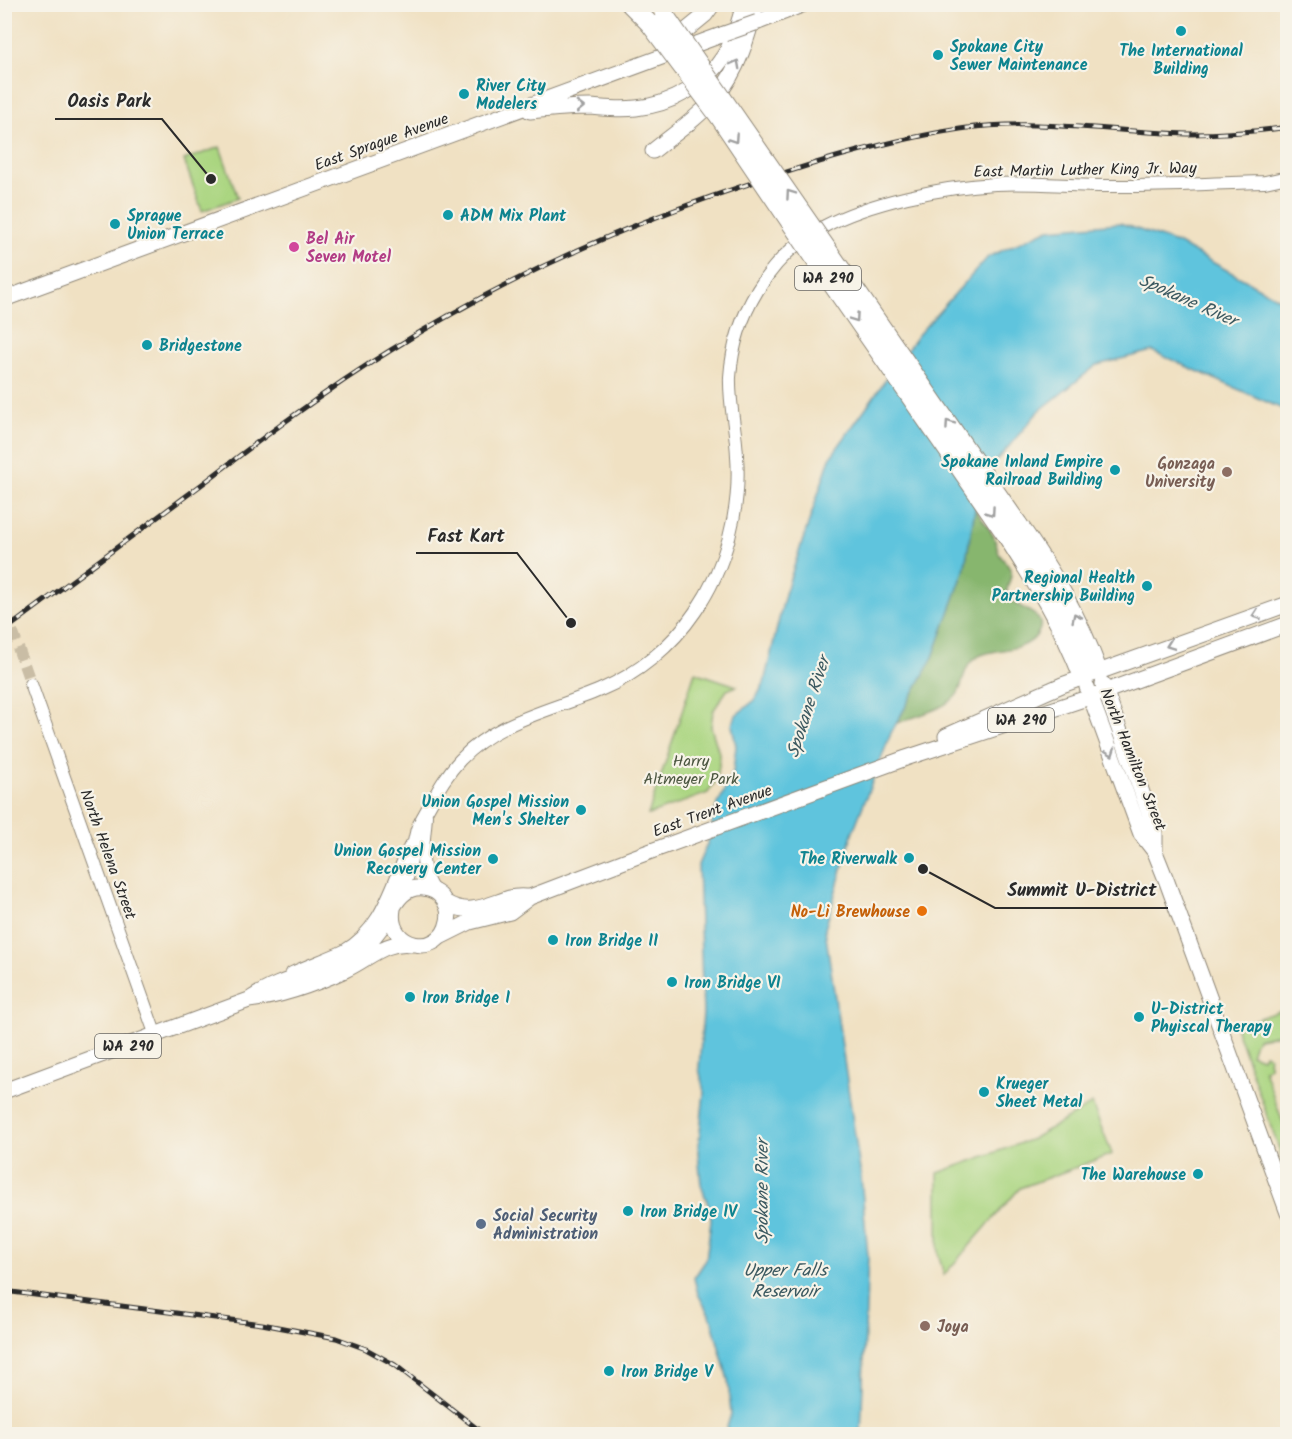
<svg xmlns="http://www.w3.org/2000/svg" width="1292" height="1439" viewBox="0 0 1292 1439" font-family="Kalam,sans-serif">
	<rect width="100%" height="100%" fill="#f7f3e8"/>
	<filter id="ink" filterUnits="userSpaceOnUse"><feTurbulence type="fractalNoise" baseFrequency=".0167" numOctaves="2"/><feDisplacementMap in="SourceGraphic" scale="12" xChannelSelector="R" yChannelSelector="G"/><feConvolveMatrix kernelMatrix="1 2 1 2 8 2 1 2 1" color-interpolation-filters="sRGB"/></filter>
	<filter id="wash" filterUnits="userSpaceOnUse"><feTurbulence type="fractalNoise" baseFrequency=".008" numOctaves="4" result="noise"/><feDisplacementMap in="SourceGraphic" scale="24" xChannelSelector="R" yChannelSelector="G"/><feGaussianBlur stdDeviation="1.35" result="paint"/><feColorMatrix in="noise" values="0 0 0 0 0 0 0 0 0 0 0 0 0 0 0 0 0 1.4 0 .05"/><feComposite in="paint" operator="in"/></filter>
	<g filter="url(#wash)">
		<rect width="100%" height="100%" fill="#f0e1c3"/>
		<!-- green -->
		<path fill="#aad580" stroke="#6a8056" stroke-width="1.5" d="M220,147L238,198L202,211L184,160Z
			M695,672L737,686L727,690L713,711L711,727L719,753V767L716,780L708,793L648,815Z
			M1287,1008V1032C1282,1034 1258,1038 1257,1039C1254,1042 1253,1050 1251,1054L1262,1058L1264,1054L1269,1056L1268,1061L1270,1067L1264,1070L1287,1134V1171L1236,1029L1237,1026Z
			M1092,1104L1112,1154L1020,1188L944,1275L938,1253V1173L1032,1139Z"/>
		<!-- forest -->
		<path fill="#87b66e" stroke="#59704c" stroke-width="1.5" d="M975,509C982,519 991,529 995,540C997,544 997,549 999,553C1002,560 1010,565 1011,572C1012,582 1003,589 1009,598C1016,609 1053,613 1036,636C1023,654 990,646 973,660C963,669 964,682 958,693C950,708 913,717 897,723L933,657L964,571Z"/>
		<!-- water -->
		<path fill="#5fc4dd" stroke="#457884" stroke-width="1.5" d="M1120,223L1179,244L1287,303V411L1152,351L1097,365L1038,412L988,471L975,509L964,571L933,657L891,733L852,834L825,929L861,1177L868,1256L861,1434H725L731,1414L728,1380L711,1318L698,1294L694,1278L706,1260L711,1220L710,1210L701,1185L698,1152L704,1092L699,1068L703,1013L698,865L707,844L716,808L733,772L736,746L732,725L736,715L755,700L764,683L785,594L830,458L917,336L988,257L1049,229Z"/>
	</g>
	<g filter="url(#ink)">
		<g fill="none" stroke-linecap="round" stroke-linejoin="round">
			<!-- minor-tunnel -->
			<path stroke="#c9bda5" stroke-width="12" stroke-dasharray="12 6" stroke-linecap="butt" d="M6,614L31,684"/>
			<!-- minor casing -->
			<g stroke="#8e8677" stroke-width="14">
				<path id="minor" d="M4,610L6,614
					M31,684L156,1036
					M426,815C425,840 416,871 435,892
					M400,896C411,876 410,855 416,833C417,826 421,821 424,815C435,796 444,777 460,760C497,720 551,711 600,690C638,674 672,646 695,612C726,567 741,510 737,456C736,429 729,404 730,377C734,316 769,256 823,227C869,202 943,187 995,184C1032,182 1070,186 1107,186C1160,187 1212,183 1265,182L1288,177
					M292,973C309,965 327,959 344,951C383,929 392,883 410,846"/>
			</g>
			<!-- major casing -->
			<g stroke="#8e8677" stroke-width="17">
				<path id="major" d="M758,22L804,4
					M672,42L705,15L713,4
					M530,111C550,109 570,107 590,107C605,108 620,110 636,108C670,105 706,85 724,56C734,40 739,22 744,4
					M653,151C674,134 698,118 716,97C738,71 748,37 756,4
					M4,299L724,34
					M1103,684L1155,829V852
					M1087,687L1141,834L1155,852L1167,882L1288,1213
					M946,736L1062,685L1288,604
					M445,902C468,917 487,905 510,898C517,896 523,897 530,897
					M440,937L470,922L510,912L530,897L635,857L906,758L1090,697L1288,624
					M252,998C283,977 321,973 353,954C363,948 373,939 380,929C392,913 398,885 424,888C431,889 439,893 443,899C448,906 450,913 448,921C441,959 386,949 393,909
					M4,1091L249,1000C282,996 315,984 345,970C369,959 385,940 412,944"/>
			</g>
			<!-- highway casing -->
			<g stroke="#8e8677" stroke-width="20">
				<path id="highway" d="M630,4L650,24
					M1018,524C1053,574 1077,614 1098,671
					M1005,533C1035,580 1063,625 1083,677"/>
			</g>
			<!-- minor -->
			<use href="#minor" stroke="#fff" stroke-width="12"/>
			<!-- major -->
			<use href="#major" stroke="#fff" stroke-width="15"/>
			<!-- highway -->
			<use href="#highway" stroke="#fff" stroke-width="18"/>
			<!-- rail casing -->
			<g stroke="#2b2b2b" stroke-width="5">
				<path id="rail" d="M4,631C71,581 138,532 205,482C265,436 326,390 391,350C514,273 648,214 787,172C843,154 901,138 960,129C1036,118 1112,132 1188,134C1221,134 1255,132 1288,127
					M4,1291L262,1324L336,1338L366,1349L395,1365L484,1434"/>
			</g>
			<!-- rail -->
			<use href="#rail" stroke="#f7f3e8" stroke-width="3" stroke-dasharray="9" stroke-linecap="butt"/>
			<!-- major-bridge casing -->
			<g stroke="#8e8677" stroke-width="17" stroke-linecap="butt">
				<path id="major-bridge" d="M724,34L758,22"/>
			</g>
			<!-- highway-bridge casing -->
			<g stroke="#8e8677" stroke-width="20" stroke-linecap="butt">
				<path id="highway-bridge" d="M664,14L1018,524
					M650,24L718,115L834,287L1005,533"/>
			</g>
			<!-- major-bridge -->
			<use href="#major-bridge" stroke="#fff" stroke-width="15"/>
			<!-- highway-bridge -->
			<use href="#highway-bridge" stroke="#fff" stroke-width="18"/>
		</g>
		<!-- one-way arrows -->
		<defs><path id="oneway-chevron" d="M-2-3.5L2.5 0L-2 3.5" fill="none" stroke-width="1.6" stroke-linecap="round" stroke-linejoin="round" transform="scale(1.5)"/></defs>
		<g stroke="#a0a0a0">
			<use href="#oneway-chevron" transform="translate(736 64) rotate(-62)"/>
			<use href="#oneway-chevron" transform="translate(580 107) rotate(-1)"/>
			<use href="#oneway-chevron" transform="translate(734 139) rotate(56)"/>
			<use href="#oneway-chevron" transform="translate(790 194) rotate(-125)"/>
			<use href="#oneway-chevron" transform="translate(855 318) rotate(55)"/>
			<use href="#oneway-chevron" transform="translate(949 424) rotate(-125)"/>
			<use href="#oneway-chevron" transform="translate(991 512) rotate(55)"/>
			<use href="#oneway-chevron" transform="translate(1256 615) rotate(161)"/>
			<use href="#oneway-chevron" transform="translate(1076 617) rotate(-116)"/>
			<use href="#oneway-chevron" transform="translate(1170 645) rotate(160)"/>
			<use href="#oneway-chevron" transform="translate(1111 752) rotate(70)"/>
		</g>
	</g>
	<!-- markers -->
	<g fill="#0f9aa8" stroke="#f7f3e8" stroke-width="2">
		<circle cx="1181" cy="31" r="6"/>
		<circle cx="938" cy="55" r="6"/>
		<circle cx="464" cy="94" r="6"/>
		<circle cx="448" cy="215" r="6"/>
		<circle cx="115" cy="224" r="6"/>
		<circle cx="147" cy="345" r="6"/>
		<circle cx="1115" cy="470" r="6"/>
		<circle cx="1147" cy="586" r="6"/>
		<circle cx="581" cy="810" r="6"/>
		<circle cx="909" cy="858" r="6"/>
		<circle cx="493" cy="859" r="6"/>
		<circle cx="553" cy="940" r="6"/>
		<circle cx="672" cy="982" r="6"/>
		<circle cx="410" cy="997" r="6"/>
		<circle cx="1139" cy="1017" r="6"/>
		<circle cx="984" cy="1092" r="6"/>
		<circle cx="1198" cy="1174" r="6"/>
		<circle cx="628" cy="1211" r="6"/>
		<circle cx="609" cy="1371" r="6"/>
	</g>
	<circle fill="#d1479c" stroke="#f7f3e8" stroke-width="2" cx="294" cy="247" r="6"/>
	<g fill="#8d6e63" stroke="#f7f3e8" stroke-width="2">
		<circle cx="1227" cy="472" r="6"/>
		<circle cx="925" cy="1326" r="6"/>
	</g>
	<circle fill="#e8710a" stroke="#f7f3e8" stroke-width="2" cx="922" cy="911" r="6"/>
	<circle fill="#5c6f8a" stroke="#f7f3e8" stroke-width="2" cx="481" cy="1224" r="6"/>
	<g text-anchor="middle" stroke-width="4.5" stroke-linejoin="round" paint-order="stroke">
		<!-- shield labels -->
		<g fill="#f7f3e8" stroke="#686764" stroke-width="1.5">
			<rect x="795" y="266" width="66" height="24" rx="4.5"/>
			<rect x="988" y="708" width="66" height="24" rx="4.5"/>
			<rect x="95" y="1034" width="66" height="24" rx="4.5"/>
		</g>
		<g font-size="15" font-weight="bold" fill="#2b2b2b">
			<text x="828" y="283">WA 290</text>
			<text x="1021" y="725">WA 290</text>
			<text x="128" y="1051">WA 290</text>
		</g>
		<!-- culture labels -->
		<g font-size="16" font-weight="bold" fill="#0d838f" stroke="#f7f3e8" text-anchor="start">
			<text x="950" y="52">Spokane City<tspan x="950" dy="18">Sewer Maintenance</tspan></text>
			<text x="1181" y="56" text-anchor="middle">The International<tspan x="1181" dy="18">Building</tspan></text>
			<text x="476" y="91">River City<tspan x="476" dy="18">Modelers</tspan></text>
			<text x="127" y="221">Sprague<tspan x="127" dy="18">Union Terrace</tspan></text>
			<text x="460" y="221">ADM Mix Plant</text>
			<text x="159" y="351">Bridgestone</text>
			<text x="1103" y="467" text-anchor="end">Spokane Inland Empire<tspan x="1103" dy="18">Railroad Building</tspan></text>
			<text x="1135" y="583" text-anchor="end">Regional Health<tspan x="1135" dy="18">Partnership Building</tspan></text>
			<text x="569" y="807" text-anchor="end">Union Gospel Mission<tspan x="569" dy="18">Men's Shelter</tspan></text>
			<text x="481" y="856" text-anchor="end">Union Gospel Mission<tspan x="481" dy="18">Recovery Center</tspan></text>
			<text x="897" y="864" text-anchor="end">The Riverwalk</text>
			<text x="565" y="946">Iron Bridge II</text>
			<text x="684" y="988">Iron Bridge VI</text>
			<text x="422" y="1003">Iron Bridge I</text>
			<text x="1151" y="1014">U-District<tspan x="1151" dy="18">Phyiscal Therapy</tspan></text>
			<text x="996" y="1089">Krueger<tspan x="996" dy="18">Sheet Metal</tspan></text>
			<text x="1186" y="1180" text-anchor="end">The Warehouse</text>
			<text x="640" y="1217">Iron Bridge IV</text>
			<text x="621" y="1377">Iron Bridge V</text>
		</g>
		<!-- street labels -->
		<g font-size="16" fill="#2b2b2b" stroke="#f7f3e8">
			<text transform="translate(381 141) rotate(-20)" y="6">East Sprague Avenue</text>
			<text transform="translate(1085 169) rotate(-1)" y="6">East Martin Luther King Jr. Way</text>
			<text transform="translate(1134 759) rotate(68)" y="6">North Hamilton Street</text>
			<text transform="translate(712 810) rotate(-20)" y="6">East Trent Avenue</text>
			<text transform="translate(109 854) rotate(70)" y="6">North Helena Street</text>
		</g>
		<!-- hotel labels -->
		<g font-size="16" font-weight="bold" fill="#b23c85" stroke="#f7f3e8" text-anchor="start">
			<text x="306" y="244">Bel Air<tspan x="306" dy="18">Seven Motel</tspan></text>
		</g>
		<!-- education labels -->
		<g font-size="16" font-weight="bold" fill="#785e54" stroke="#f7f3e8" text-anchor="end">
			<text x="1215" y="469">Gonzaga<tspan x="1215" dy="18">University</tspan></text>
			<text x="937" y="1332" text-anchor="start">Joya</text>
		</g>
		<!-- park labels -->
		<g font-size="16" fill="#4b5640" stroke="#f7f3e8">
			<text x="691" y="766">Harry<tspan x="691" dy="18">Altmeyer Park</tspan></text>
		</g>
		<!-- food labels -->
		<g font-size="16" font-weight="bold" fill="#c56008" stroke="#f7f3e8" text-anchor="end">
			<text x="910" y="917">No-Li Brewhouse</text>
		</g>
		<!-- service labels -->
		<g font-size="16" font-weight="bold" fill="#4e5e75" stroke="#f7f3e8" text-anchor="start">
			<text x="493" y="1221">Social Security<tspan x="493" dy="18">Administration</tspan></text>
		</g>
		<!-- water labels -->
		<g font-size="18" font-style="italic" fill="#3b5960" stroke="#f7f3e8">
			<text transform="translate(1188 300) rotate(24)" y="6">Spokane River</text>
			<text transform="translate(808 707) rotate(-72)" y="6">Spokane River</text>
			<text transform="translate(762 1192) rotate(-90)" y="6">Spokane River</text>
			<text x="785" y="1276">Upper Falls<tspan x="785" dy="21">Reservoir</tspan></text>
		</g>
	</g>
	<!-- callouts -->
	<path fill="none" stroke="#2b2b2b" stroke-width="2" d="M211 179L162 119H55M571 623L517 553H416M923 869L995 908H1168"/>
	<g fill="#2b2b2b" stroke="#f7f3e8" stroke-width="2">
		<circle cx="211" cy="179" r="6"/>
		<circle cx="571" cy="623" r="6"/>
		<circle cx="923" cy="869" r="6"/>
	</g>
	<g font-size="18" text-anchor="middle" font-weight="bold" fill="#2b2b2b" stroke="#f7f3e8" stroke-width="4.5" stroke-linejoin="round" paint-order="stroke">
		<text x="109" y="107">Oasis Park</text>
		<text x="466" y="542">Fast Kart</text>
		<text x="1082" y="896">Summit U-District</text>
	</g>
	<!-- margin -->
	<rect width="1292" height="1439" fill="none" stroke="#f7f3e8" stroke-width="24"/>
</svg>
